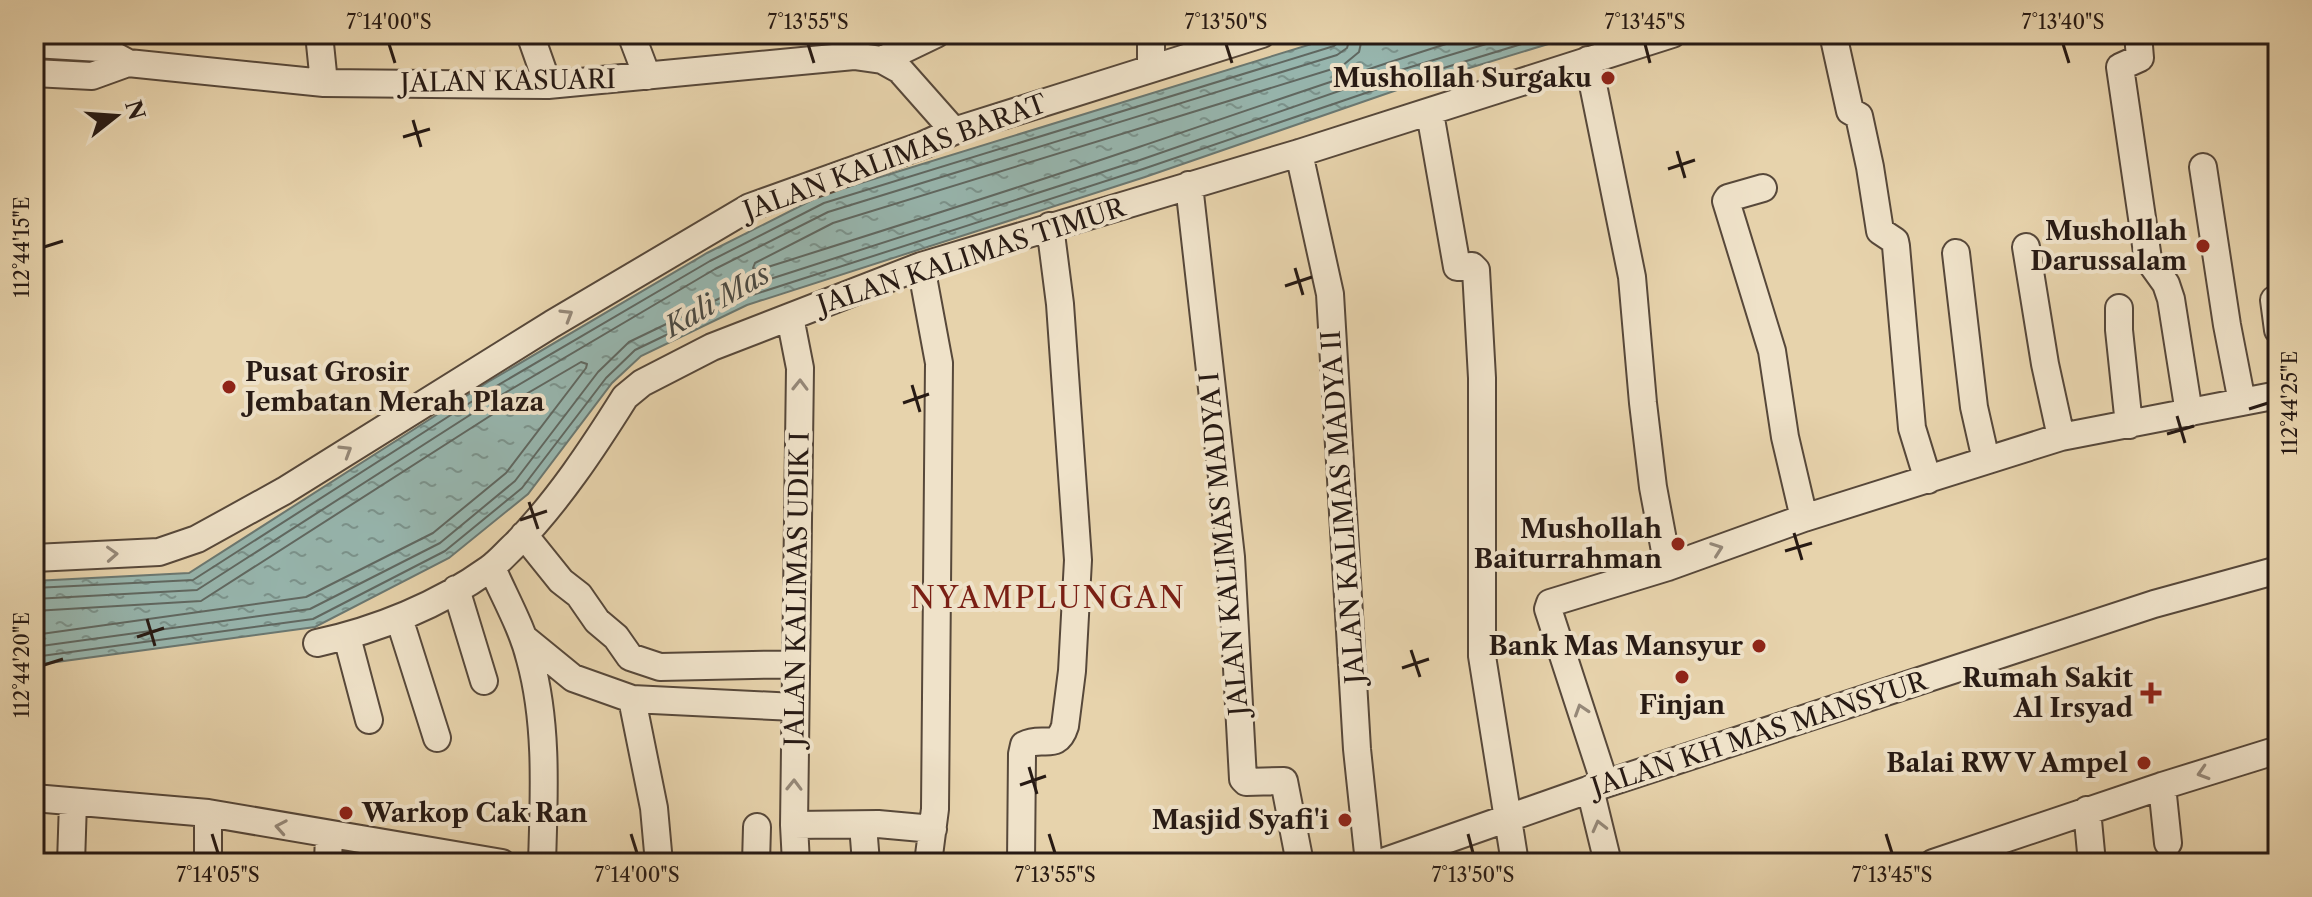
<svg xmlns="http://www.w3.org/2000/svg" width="2312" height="897" viewBox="0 0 2312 897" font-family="'Libre Caslon Text',serif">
	<defs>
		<pattern id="water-ripples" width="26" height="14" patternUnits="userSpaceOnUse" patternTransform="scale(2)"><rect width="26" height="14" fill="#97b7b0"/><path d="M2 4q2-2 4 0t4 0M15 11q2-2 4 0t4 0" fill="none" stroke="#7b948e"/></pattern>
	</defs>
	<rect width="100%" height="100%" fill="#e7d3ac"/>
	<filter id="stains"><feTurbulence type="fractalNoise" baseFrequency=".0025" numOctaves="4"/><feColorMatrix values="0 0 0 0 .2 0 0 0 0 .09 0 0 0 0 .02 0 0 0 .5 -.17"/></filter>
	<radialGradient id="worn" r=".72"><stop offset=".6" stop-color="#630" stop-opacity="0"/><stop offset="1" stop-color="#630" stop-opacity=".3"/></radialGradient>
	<!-- water -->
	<path fill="url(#water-ripples)" stroke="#6a7872" stroke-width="2" d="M1344,34H1581L1397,90L1145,177L747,305L641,356L612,383L528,494L449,558L315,627L34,665V581L189,573L488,382L707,253L822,195Z"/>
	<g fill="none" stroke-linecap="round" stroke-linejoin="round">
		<!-- shore -->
		<path stroke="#5f6862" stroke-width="2" d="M1363,34L1359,52L1342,66L833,223L755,263L753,268L758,270C885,230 1013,190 1139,147C1252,109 1364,69 1478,34
			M34,588L193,580L493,388L710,261L824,203L1334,46L1340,41L1341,34
			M34,599L197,590L498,397L715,269L828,212L1337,55L1347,48L1351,34
			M34,611L201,601L504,407L581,362L587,364L586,368L506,473L433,533L306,597L34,635
			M34,647L310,609L440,543L515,481L598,372L629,342L739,289L1140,160L1391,73L1519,34
			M34,657L313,619L445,551L522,488L606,378L635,350L743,298L1143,169L1395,83L1554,34"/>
		<!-- minor casing -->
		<g stroke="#57483a" stroke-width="30">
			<path id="minor" d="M319,34L324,83
				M530,34L548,85
				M631,34L647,76
				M1151,34V68
				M1833,34L1850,111L1859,116L1870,167L1880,231L1895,241L1896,246L1912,428L1928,480
				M2138,34L2140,58L2120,67L2148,259L2166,284L2171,299L2189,413
				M34,44L100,48L128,63L324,83L548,85L854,56L882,60L900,70L954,131
				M882,60L936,34
				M1588,60L1632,277L1643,403L1653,487L1668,567
				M34,73L92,76L128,63
				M1430,113L1457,267L1472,266L1476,270L1482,378V656L1515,863
				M1299,153L1330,294L1357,749L1369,863
				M2203,167L2227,325L2242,402
				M1189,185L1231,557L1243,779L1246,782L1284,781L1300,863
				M1763,188L1728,198L1726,201L1772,351L1785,437L1804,518
				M2026,247L2045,364L2061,437
				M1956,253L1974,407L1986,460
				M921,266L939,363L935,809L928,863
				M2274,300L2278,330
				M2119,308V330L2129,425
				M790,317L800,368L794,825L796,863
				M524,535L561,581L579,595L597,621L616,637L630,657L660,667L796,664
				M34,558L159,552L197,539L284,491L552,324L750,207L923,145L954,131L1262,34
				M492,568C505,598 522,627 530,659C548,724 544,796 542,863
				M456,589L484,681
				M399,618L437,738
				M347,637L369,720
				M524,638L573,678L632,699L795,707
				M317,643C377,630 439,605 489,569C499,562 507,552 516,544C558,501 593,448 625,397L642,383L712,347L921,266L1299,153L1672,34
				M632,699L654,808L659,863
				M1605,784L1548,609L1550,603L1668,567L1804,518L2061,437L2278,395
				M2162,786L2168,843
				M1590,789L1608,863
				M34,798L208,813L502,863
				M2087,810L2092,863
				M794,825L878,824L933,829
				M863,825L866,863
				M71,863L73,802
				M208,863V813
				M328,863L329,835
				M756,863L757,827
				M1021,863L1022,754L1024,745C1043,735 1057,752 1065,726L1072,671L1078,560L1060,304L1050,226
				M1380,863L1605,784L2154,604L2278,570
				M1933,863L2162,786L2278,750"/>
		</g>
		<!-- minor -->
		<use href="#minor" stroke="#efe2c9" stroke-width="26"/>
	</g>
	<!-- one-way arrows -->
	<defs><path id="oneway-chevron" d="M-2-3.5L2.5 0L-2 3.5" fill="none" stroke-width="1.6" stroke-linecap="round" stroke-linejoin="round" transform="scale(2)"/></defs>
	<g stroke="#958878">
		<use href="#oneway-chevron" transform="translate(567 315) rotate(-31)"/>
		<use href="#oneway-chevron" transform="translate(800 385) rotate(-89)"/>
		<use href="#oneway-chevron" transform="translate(346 451) rotate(-32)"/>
		<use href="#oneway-chevron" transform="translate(1717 549) rotate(-20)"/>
		<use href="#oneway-chevron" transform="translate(112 554) rotate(-3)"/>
		<use href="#oneway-chevron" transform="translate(1581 710) rotate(-108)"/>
		<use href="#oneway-chevron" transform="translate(2203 773) rotate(163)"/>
		<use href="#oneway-chevron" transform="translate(794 785) rotate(-89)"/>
		<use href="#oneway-chevron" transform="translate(1599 826) rotate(-104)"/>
		<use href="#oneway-chevron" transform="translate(281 827) rotate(-170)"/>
	</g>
	<!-- ticks -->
	<path fill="none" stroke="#271a14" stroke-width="3" d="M389,44L395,63M808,44L814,63M1226,44L1232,63M1645,44L1650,63M2063,44L2069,63M413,120L421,147M403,137L430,129M1677,151L1685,178M1668,169L1695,160M44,247L63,241M1295,268L1303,295M1285,286L1312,277M912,385L920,412M903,403L929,394M2249,409L2268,403M2177,416L2185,443M2167,434L2194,426M529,502L538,529M520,520L547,511M1794,533L1802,560M1785,551L1812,543M147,619L155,646M137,637L164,628M1411,650L1420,677M44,665L63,659M1402,668L1429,659M1029,767L1037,794M1020,785L1046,776M212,834L218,853M631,834L637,853M1049,834L1055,853M1468,834L1473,853M1886,834L1892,853"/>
	<!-- markers -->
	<g fill="#8f2418" stroke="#efe2c9" stroke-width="3">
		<circle cx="1608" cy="78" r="8"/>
		<circle cx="2203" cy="246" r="8"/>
		<circle cx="229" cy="387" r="8"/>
		<circle cx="1678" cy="544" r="8"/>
		<circle cx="1759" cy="646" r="8"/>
		<circle cx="1682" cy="677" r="8"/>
		<path d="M2147 681h8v8h8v8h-8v8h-8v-8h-8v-8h8z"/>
		<circle cx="2144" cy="763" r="8"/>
		<circle cx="346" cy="813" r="8"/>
		<circle cx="1345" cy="820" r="8"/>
	</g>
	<g text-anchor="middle" stroke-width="8" stroke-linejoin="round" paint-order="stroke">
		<!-- poi labels -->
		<g font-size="26" font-weight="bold" fill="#271a14" stroke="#efe2c9" text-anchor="end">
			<text x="1592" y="87">Mushollah Surgaku</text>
			<text x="2187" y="240">Mushollah<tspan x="2187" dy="30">Darussalam</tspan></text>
			<text x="245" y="381" text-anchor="start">Pusat Grosir<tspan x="245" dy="30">Jembatan Merah Plaza</tspan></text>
			<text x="1662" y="538">Mushollah<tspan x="1662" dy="30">Baiturrahman</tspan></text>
			<text x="1743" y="655">Bank Mas Mansyur</text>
			<text x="2133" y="687">Rumah Sakit<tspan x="2133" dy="30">Al Irsyad</tspan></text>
			<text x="1682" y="714" text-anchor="middle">Finjan</text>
			<text x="2128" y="772">Balai RW V Ampel</text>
			<text x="362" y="822" text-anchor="start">Warkop Cak Ran</text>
			<text x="1329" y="829">Masjid Syafi'i</text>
		</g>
		<!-- street labels -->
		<g font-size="26" fill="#271a14" stroke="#efe2c9">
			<text transform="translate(508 81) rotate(-1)" y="9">JALAN KASUARI</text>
			<text transform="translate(895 157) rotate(-20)" y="9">JALAN KALIMAS BARAT</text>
			<text transform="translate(971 256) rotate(-18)" y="9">JALAN KALIMAS TIMUR</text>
			<text transform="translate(1343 507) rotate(-94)" y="9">JALAN KALIMAS MADYA II</text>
			<text transform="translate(1224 544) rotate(-95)" y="9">JALAN KALIMAS MADYA I</text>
			<text transform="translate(797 589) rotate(-89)" y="9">JALAN KALIMAS UDIK I</text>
			<text transform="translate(1759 734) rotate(-18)" y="9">JALAN KH MAS MANSYUR</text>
		</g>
		<!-- water labels -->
		<g font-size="28" font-style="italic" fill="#494943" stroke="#efe2c9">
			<text transform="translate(717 300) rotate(-30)" y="10">Kali Mas</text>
		</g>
		<!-- quarter labels -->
		<g font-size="30" letter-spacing="2" fill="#7a1f14" stroke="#efe2c9">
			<text x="1048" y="608">NYAMPLUNGAN</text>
		</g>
	</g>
	<!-- margin -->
	<rect width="2312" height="897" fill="none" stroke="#e7d3ac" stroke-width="88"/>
	<!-- north arrow -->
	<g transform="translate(116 116) rotate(73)" stroke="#efe2c9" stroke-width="6" paint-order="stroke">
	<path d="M0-6L14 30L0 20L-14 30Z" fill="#271a14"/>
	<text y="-12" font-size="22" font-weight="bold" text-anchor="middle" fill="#271a14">N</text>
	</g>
	<rect x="44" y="44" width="2224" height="809" fill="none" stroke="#271a14" stroke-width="3"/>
	<g font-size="20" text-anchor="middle" fill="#271a14">
		<text x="389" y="29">7°14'00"S</text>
		<text x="808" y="29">7°13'55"S</text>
		<text x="1226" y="29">7°13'50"S</text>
		<text x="1645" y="29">7°13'45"S</text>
		<text x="2063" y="29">7°13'40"S</text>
		<text transform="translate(22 247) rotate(-90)" y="7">112°44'15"E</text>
		<text transform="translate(2290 403) rotate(-90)" y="7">112°44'25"E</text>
		<text transform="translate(22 665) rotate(-90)" y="7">112°44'20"E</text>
		<text x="218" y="882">7°14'05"S</text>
		<text x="637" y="882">7°14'00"S</text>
		<text x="1055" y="882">7°13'55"S</text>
		<text x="1473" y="882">7°13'50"S</text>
		<text x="1892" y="882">7°13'45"S</text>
	</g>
	<rect width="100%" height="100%" filter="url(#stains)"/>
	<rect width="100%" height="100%" fill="url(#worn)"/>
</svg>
